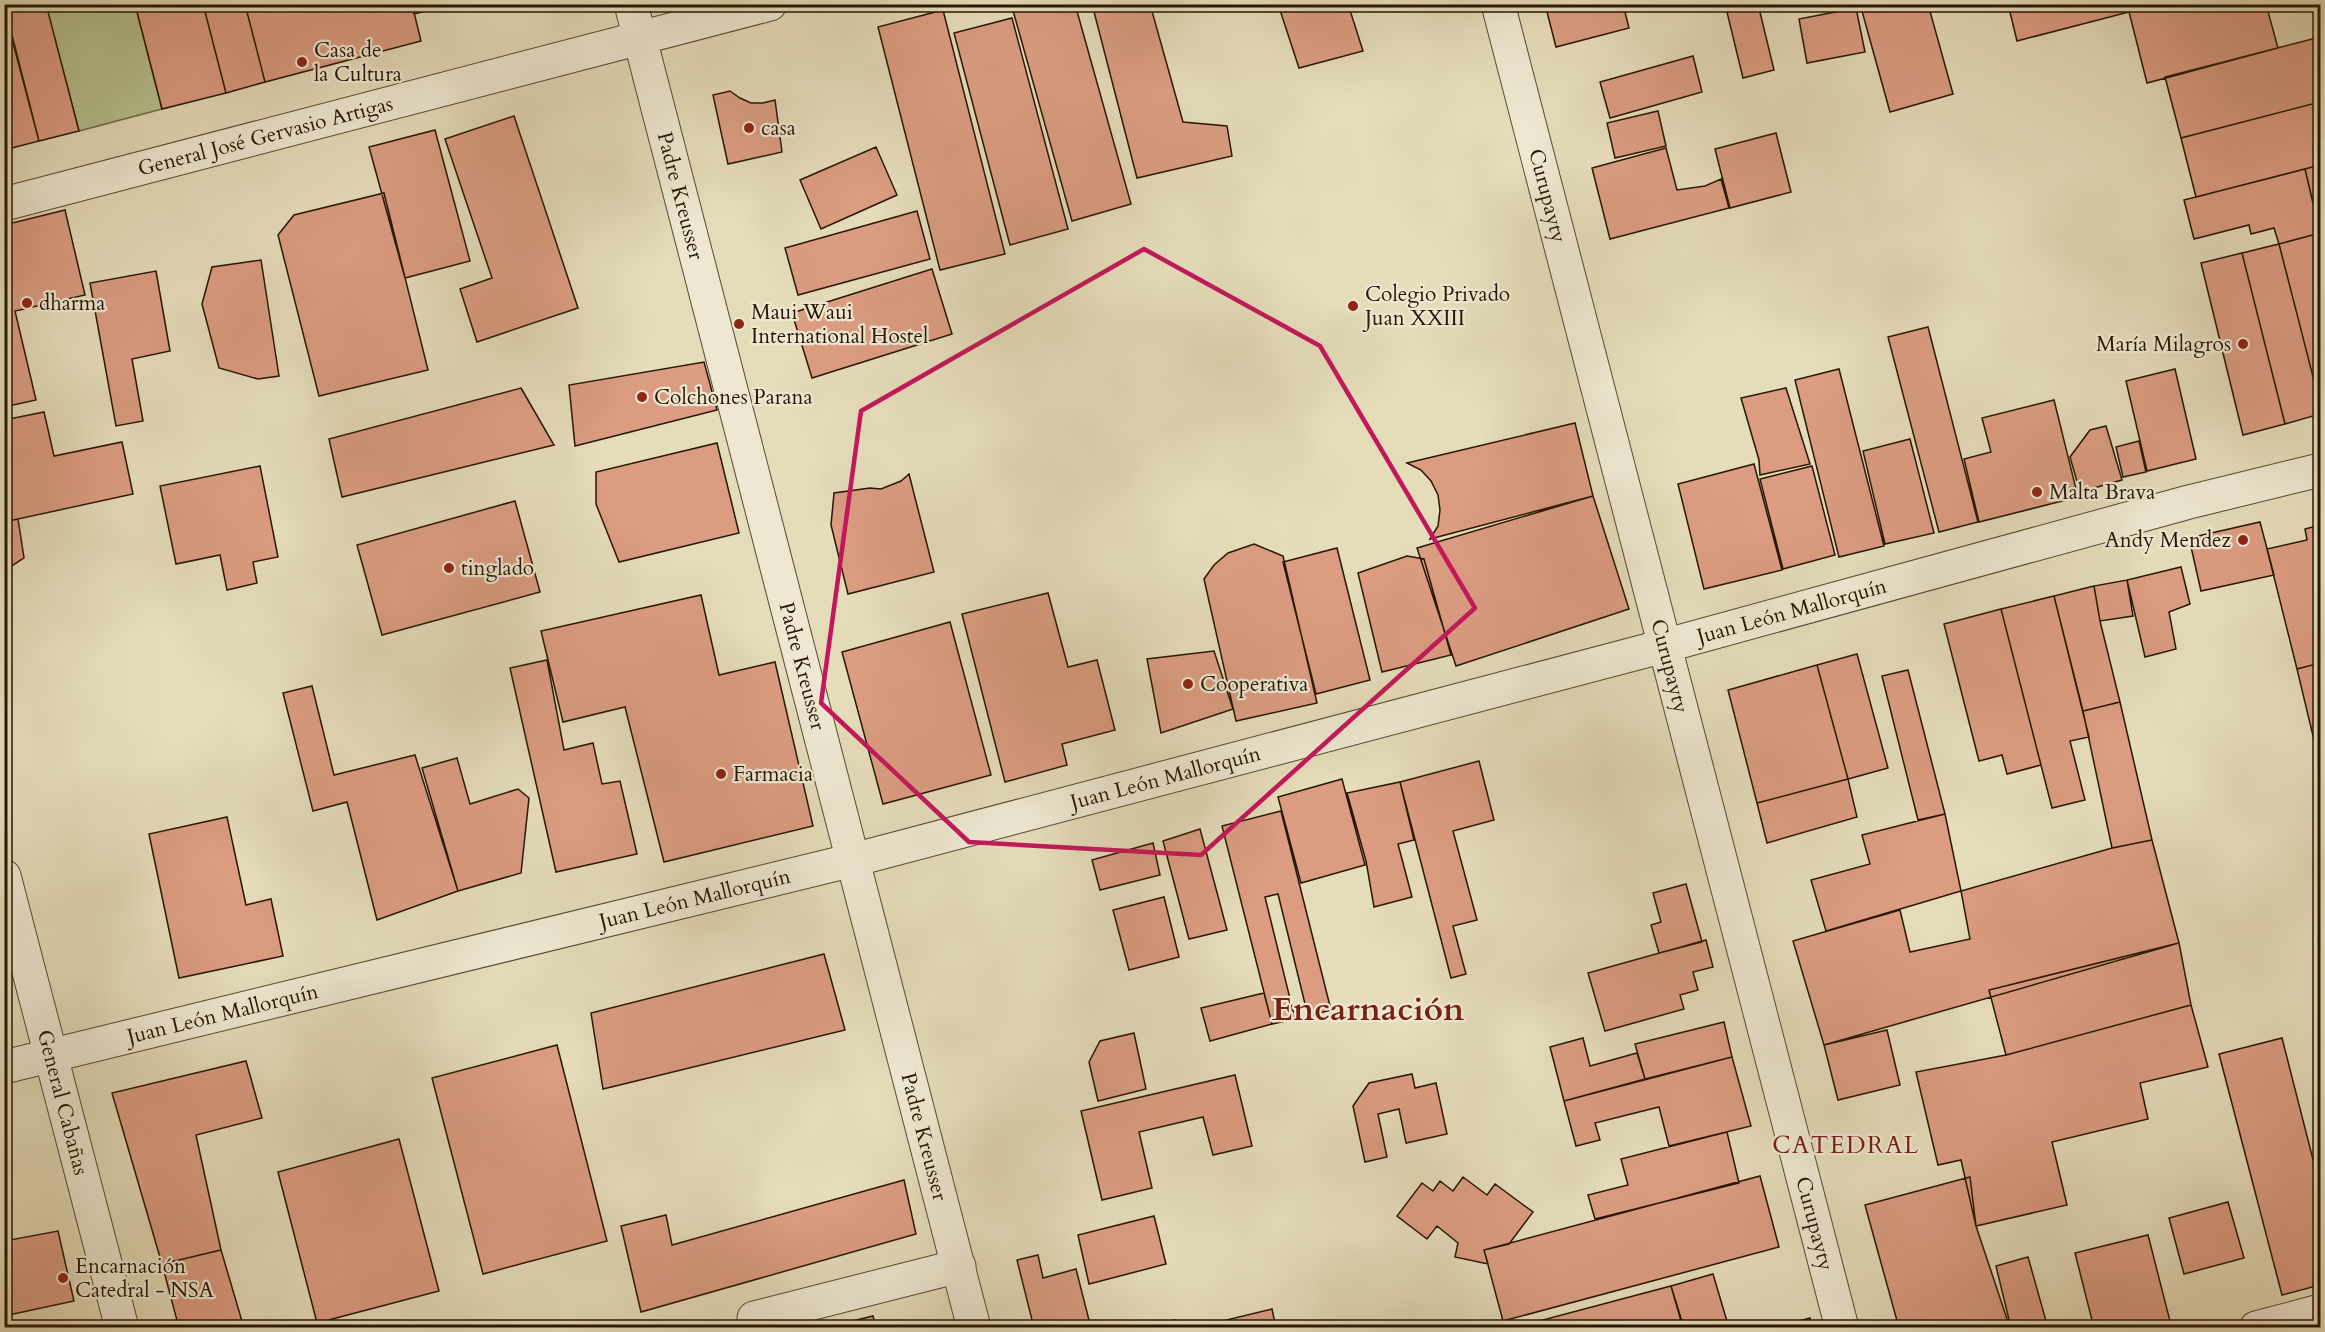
<svg xmlns="http://www.w3.org/2000/svg" width="2325" height="1332" viewBox="0 0 2325 1332" font-family="Cardo,serif">
	<rect width="100%" height="100%" fill="#e5dcba"/>
	<filter id="stains"><feTurbulence type="fractalNoise" baseFrequency=".00333" numOctaves="4"/><feColorMatrix values="0 0 0 0 .2 0 0 0 0 .09 0 0 0 0 .02 0 0 0 .5 -.17"/></filter>
	<radialGradient id="worn" r=".72"><stop offset=".6" stop-color="#630" stop-opacity="0"/><stop offset="1" stop-color="#630" stop-opacity=".3"/></radialGradient>
	<!-- green -->
	<path fill="#b6c08f" stroke="#6e6b48" stroke-width="1.5" d="M46,5H135L162,109L79,131Z"/>
	<!-- building -->
	<path fill="#db9c82" stroke="#271602" stroke-width="1.5" d="M4,4H46L79,131L39,141Z
		M135,4H203L226,93L162,109Z
		M203,4H245L265,82L226,93Z
		M245,4H412L421,41L265,82Z
		M412,4H453L414,14Z
		M1022,4H1075L1131,204L1072,221L1012,7Z
		M1092,4H1150L1183,122L1227,126L1232,156L1137,178Z
		M1278,4H1348L1363,51L1299,68Z
		M1545,4H1623L1629,28L1556,47Z
		M1725,4H1758L1774,70L1743,78Z
		M1860,4H1928L1953,94L1890,112Z
		M2008,4H2127L2129,12L2017,41Z
		M2127,4H2170L2172,10L2192,4H2266L2278,48L2147,83Z
		M1856,8L1865,52L1807,63L1799,19Z
		M4,9L39,141L4,150Z
		M943,10L1005,254L940,270L878,27Z
		M1012,18L1068,229L1010,245L954,33Z
		M2320,37V102L2181,138L2165,77Z
		M1693,56L1702,92L1610,118L1600,82Z
		M730,91L740,98L751,103H763L775,100L782,152L728,164L713,95Z
		M2320,102V165L2196,197L2181,138Z
		M1658,111L1666,146L1615,158L1607,123Z
		M514,116L578,308L477,342L460,289L492,278L445,139Z
		M435,130L470,261L405,278L369,147Z
		M1776,133L1791,192L1730,208L1715,149Z
		M876,147L897,195L821,229L800,180Z
		M1666,148L1677,190L1705,186L1721,179L1729,208L1610,239L1592,168Z
		M2320,165V232L2305,169Z
		M2305,169L2320,233L2279,244L2274,228L2251,234L2249,225L2194,239L2184,200Z
		M384,193L428,370L319,396L278,235L294,215Z
		M65,210L85,295L15,311L36,400L4,407V225Z
		M917,211L930,259L798,295L785,248Z
		M2320,233V404L2279,244Z
		M2279,244L2320,404V414L2285,424L2242,253Z
		M2242,253L2285,424L2243,435L2201,263Z
		M261,260L279,376L258,379L219,368L202,304L212,267Z
		M932,269L952,334L812,378L792,313Z
		M156,271L170,351L132,359L143,421L116,426L90,283Z
		M1928,327L1978,522L1939,532L1888,337Z
		M704,362L717,410L575,446L569,385Z
		M1839,369L1884,546L1839,557L1795,380Z
		M2175,369L2196,459L2147,471L2126,381Z
		M521,388L554,445L342,497L329,439Z
		M1786,388L1810,464L1760,475L1759,460L1741,398Z
		M2054,400L2078,497L1979,522L1964,459L1991,452L1982,418Z
		M44,412L54,456L122,442L133,494L4,522V420Z
		M1575,423L1593,496L1430,539L1438,526L1440,510L1438,495L1431,481L1421,470L1407,463Z
		M2106,426L2122,480L2080,492L2070,457L2090,430Z
		M1910,439L1934,533L1885,544L1863,451Z
		M2139,441L2146,472L2123,477L2116,447Z
		M717,443L739,533L619,562L596,504V472Z
		M1754,464L1782,570L1704,589L1678,484Z
		M260,466L278,557L253,562L257,583L227,590L220,555L176,564L160,486Z
		M1812,466L1835,555L1783,569L1760,479Z
		M909,474L934,572L848,594L831,525L834,493L870,488L881,489L901,481Z
		M1593,496L1629,609L1456,666L1417,548Z
		M515,501L540,592L382,635L357,545Z
		M18,519L24,558L4,571V522Z
		M2260,522L2274,575L2201,591L2189,538Z
		M2320,525V632L2316,633L2320,653V663L2297,669L2267,549L2307,540L2305,529Z
		M1254,544L1283,556L1317,703L1236,721L1204,579L1214,565L1228,553Z
		M1337,548L1370,680L1316,694L1283,562Z
		M1407,556L1424,559L1451,655L1382,672L1358,573Z
		M2181,567L2190,604L2169,612L2176,649L2145,657L2127,580Z
		M2127,580L2133,616L2100,621L2094,586Z
		M2094,586L2100,621L2120,702L2083,711L2054,596Z
		M1048,593L1068,667L1097,660L1115,730L1062,744L1067,765L1005,782L962,614Z
		M701,595L719,675L775,662L813,826L664,862L625,707L563,722L541,631Z
		M2054,596L2089,737L2070,741L2085,800L2052,808L2001,609Z
		M2001,609L2041,765L2007,774L2002,755L1979,761L1944,624Z
		M950,622L991,775L883,804L842,652Z
		M1214,651L1233,709L1161,733L1147,659Z
		M1857,654L1888,768L1848,779L1817,665Z
		M547,660L564,750L593,743L602,784L620,781L637,854L556,872L510,668Z
		M2320,663V765L2297,669Z
		M1817,665L1848,779L1757,803L1728,690Z
		M1908,670L1945,814L1918,820L1882,676Z
		M312,686L334,775L415,755L458,891L377,920L347,802L313,811L283,693Z
		M2120,702L2152,840L2112,848L2083,711Z
		M457,758L470,804L518,789L529,798L521,873L458,891L422,768Z
		M1479,761L1494,820L1453,831L1477,920L1453,926L1466,974L1451,978L1400,782Z
		M1342,779L1365,865L1301,883L1278,797Z
		M1848,779L1857,817L1767,843L1757,803Z
		M1400,782L1414,840L1398,844L1412,897L1374,907L1366,861L1347,793Z
		M1281,811L1331,1010L1308,1016L1278,894L1265,897L1295,1019L1272,1024L1222,826Z
		M1945,814L1961,891L1826,931L1811,880L1870,864L1862,835Z
		M227,817L246,905L271,899L283,956L179,978L149,834Z
		M1200,829L1227,930L1189,939L1163,841Z
		M2152,840L2179,943L1824,1045L1793,941L1900,910L1910,952L1970,939L1961,891L2112,848Z
		M1153,843L1160,875L1100,890L1092,860Z
		M1686,884L1702,942L1659,953L1651,925L1661,922L1653,893Z
		M1164,897L1179,957L1129,970L1113,910Z
		M1706,940L1713,967L1693,972L1698,990L1680,995L1684,1009L1605,1031L1588,973Z
		M2179,943L2191,1005L2006,1055L1989,990Z
		M824,954L845,1030L603,1089L591,1013Z
		M1264,993L1272,1024L1210,1041L1201,1008Z
		M2191,1005L2208,1067L2140,1083L2148,1119L2052,1142L2067,1205L1976,1226L1961,1160L1938,1165L1916,1072L2006,1055Z
		M1724,1022L1732,1057L1645,1079L1635,1044Z
		M1887,1030L1900,1085L1838,1100L1824,1045Z
		M1134,1033L1146,1089L1098,1101L1089,1062L1100,1041Z
		M1583,1038L1590,1066L1637,1053L1645,1079L1564,1101L1550,1047Z
		M2282,1038L2320,1187V1285L2282,1295L2219,1054Z
		M557,1045L607,1241L483,1274L432,1078Z
		M1732,1057L1751,1126L1669,1146L1659,1107L1595,1123L1600,1140L1576,1146L1564,1101Z
		M246,1061L262,1118L196,1135L221,1250L162,1264L112,1093Z
		M1412,1074L1415,1088L1436,1083L1447,1134L1406,1143L1399,1109L1378,1114L1387,1157L1365,1162L1353,1106L1369,1083Z
		M1235,1075L1252,1146L1213,1155L1203,1117L1139,1132L1152,1188L1102,1200L1081,1111Z
		M1727,1132L1739,1183L1595,1219L1588,1195L1628,1185L1621,1159Z
		M399,1139L439,1291L317,1323L278,1172Z
		M1760,1176L1779,1247L1503,1321L1484,1250Z
		M1463,1177L1487,1195L1495,1184L1533,1212L1509,1244L1484,1250L1488,1264L1455,1257L1458,1243L1437,1226L1427,1239L1397,1216L1422,1183L1433,1191L1440,1181L1453,1191Z
		M1970,1177L1976,1226L2010,1328H1899L1865,1205Z
		M904,1180L916,1234L641,1312L621,1226L666,1215L672,1245Z
		M2228,1202L2244,1258L2184,1274L2169,1218Z
		M1154,1216L1166,1264L1089,1284L1078,1235Z
		M58,1231L74,1301L4,1316V1241Z
		M2148,1235L2171,1325L2162,1328H2094L2075,1253Z
		M221,1250L244,1328H179L162,1264Z
		M1038,1255L1043,1278L1076,1269L1091,1328H1034L1017,1260Z
		M2028,1257L2048,1328H2011L1996,1266Z
		M1713,1274L1729,1328H1684L1671,1286Z
		M1671,1286L1683,1328H1513Z
		M1272,1309L1276,1328H1211L1210,1324Z
		M873,1316L876,1328H824Z
		M1810,1318L1812,1328H1775Z
		M1175,1320L1177,1328H1140Z"/>
	<g fill="none" stroke-linecap="round" stroke-linejoin="round">
		<!-- minor casing -->
		<g stroke="#564830" stroke-width="35">
			<g id="minor">
				<path id="s1" d="M631,4L974,1328"/>
				<path id="s2" d="M1498,4L1842,1328"/>
				<path id="s3" d="M4,204L770,4"/>
				<path id="s4" d="M4,876L122,1328"/>
				<path id="s5" d="M4,1067L853,860L1664,646L2189,502L2320,470"/>
				<path d="M754,1318L959,1266"/>
				<path d="M2256,1328L2320,1311"/>
			</g>
		</g>
		<!-- minor -->
		<use href="#minor" stroke="#eee8d2" stroke-width="33"/>
	</g>
	<!-- marked area -->
	<path fill="none" stroke="#c2185b" stroke-width="4.5" stroke-linejoin="round" d="M1144,249L1320,346L1475,608L1201,855L969,842L821,703L861,411Z"/>
	<!-- markers -->
	<g fill="#8f2418" stroke="#eee8d2" stroke-width="2">
		<circle cx="302" cy="62" r="6"/>
		<circle cx="749" cy="128" r="6"/>
		<circle cx="27" cy="303" r="6"/>
		<circle cx="1353" cy="306" r="6"/>
		<circle cx="739" cy="324" r="6"/>
		<circle cx="2243" cy="344" r="6"/>
		<circle cx="642" cy="397" r="6"/>
		<circle cx="2037" cy="492" r="6"/>
		<circle cx="2243" cy="540" r="6"/>
		<circle cx="449" cy="568" r="6"/>
		<circle cx="1188" cy="684" r="6"/>
		<circle cx="721" cy="774" r="6"/>
		<circle cx="63" cy="1278" r="6"/>
	</g>
	<g text-anchor="middle" stroke-width="4.5" stroke-linejoin="round" paint-order="stroke">
		<!-- poi labels -->
		<g font-size="21" fill="#271602" stroke="#eee8d2" text-anchor="start">
			<text x="314" y="57">Casa de<tspan x="314" dy="24">la Cultura</tspan></text>
			<text x="761" y="135">casa</text>
			<text x="1365" y="301">Colegio Privado<tspan x="1365" dy="24">Juan XXIII</tspan></text>
			<text x="39" y="310">dharma</text>
			<text x="751" y="319">Maui Waui<tspan x="751" dy="24">International Hostel</tspan></text>
			<text x="2231" y="351" text-anchor="end">María Milagros</text>
			<text x="654" y="404">Colchones Parana</text>
			<text x="2049" y="499">Malta Brava</text>
			<text x="2231" y="547" text-anchor="end">Andy Mendez</text>
			<text x="461" y="575">tinglado</text>
			<text x="1200" y="691">Cooperativa</text>
			<text x="733" y="781">Farmacia</text>
			<text x="75" y="1273">Encarnación<tspan x="75" dy="24">Catedral - NSA</tspan></text>
		</g>
		<!-- street labels -->
		<g font-size="21" fill="#271602" stroke="#eee8d2">
			<text dy="7" stroke="none"><textPath href="#s3" startOffset="270">General José Gervasio Artigas</textPath></text>
			<text dy="7" stroke="none"><textPath href="#s1" startOffset="198">Padre Kreusser</textPath></text>
			<text dy="7" stroke="none"><textPath href="#s2" startOffset="198">Curupayty</textPath></text>
			<text dy="7" stroke="none"><textPath href="#s5" startOffset="1845">Juan León Mallorquín</textPath></text>
			<text dy="7" stroke="none"><textPath href="#s1" startOffset="684">Padre Kreusser</textPath></text>
			<text dy="7" stroke="none"><textPath href="#s2" startOffset="684">Curupayty</textPath></text>
			<text dy="7" stroke="none"><textPath href="#s5" startOffset="1197">Juan León Mallorquín</textPath></text>
			<text dy="7" stroke="none"><textPath href="#s5" startOffset="711">Juan León Mallorquín</textPath></text>
			<text dy="7" stroke="none"><textPath href="#s5" startOffset="225">Juan León Mallorquín</textPath></text>
			<text dy="7" stroke="none"><textPath href="#s4" startOffset="234">General Cabañas</textPath></text>
			<text dy="7" stroke="none"><textPath href="#s1" startOffset="1170">Padre Kreusser</textPath></text>
			<text dy="7" stroke="none"><textPath href="#s2" startOffset="1260">Curupayty</textPath></text>
		</g>
		<!-- quarter labels -->
		<g font-size="24" letter-spacing="1.5" fill="#7a1f14" stroke="#eee8d2">
			<text x="1846" y="1153">CATEDRAL</text>
		</g>
		<!-- town labels -->
		<g font-size="33" font-weight="bold" fill="#7a1f14" stroke="#eee8d2">
			<text x="1368" y="1020">Encarnación</text>
		</g>
	</g>
	<!-- margin -->
	<rect width="2325" height="1332" fill="none" stroke="#e5dcba" stroke-width="24"/>
	<rect x="6" y="6" width="2313" height="1320" fill="none" stroke="#271602" stroke-width="3"/>
	<rect x="12" y="12" width="2301" height="1308" fill="none" stroke="#271602" stroke-width="1.5"/>
	<rect width="100%" height="100%" filter="url(#stains)"/>
	<rect width="100%" height="100%" fill="url(#worn)"/>
</svg>
